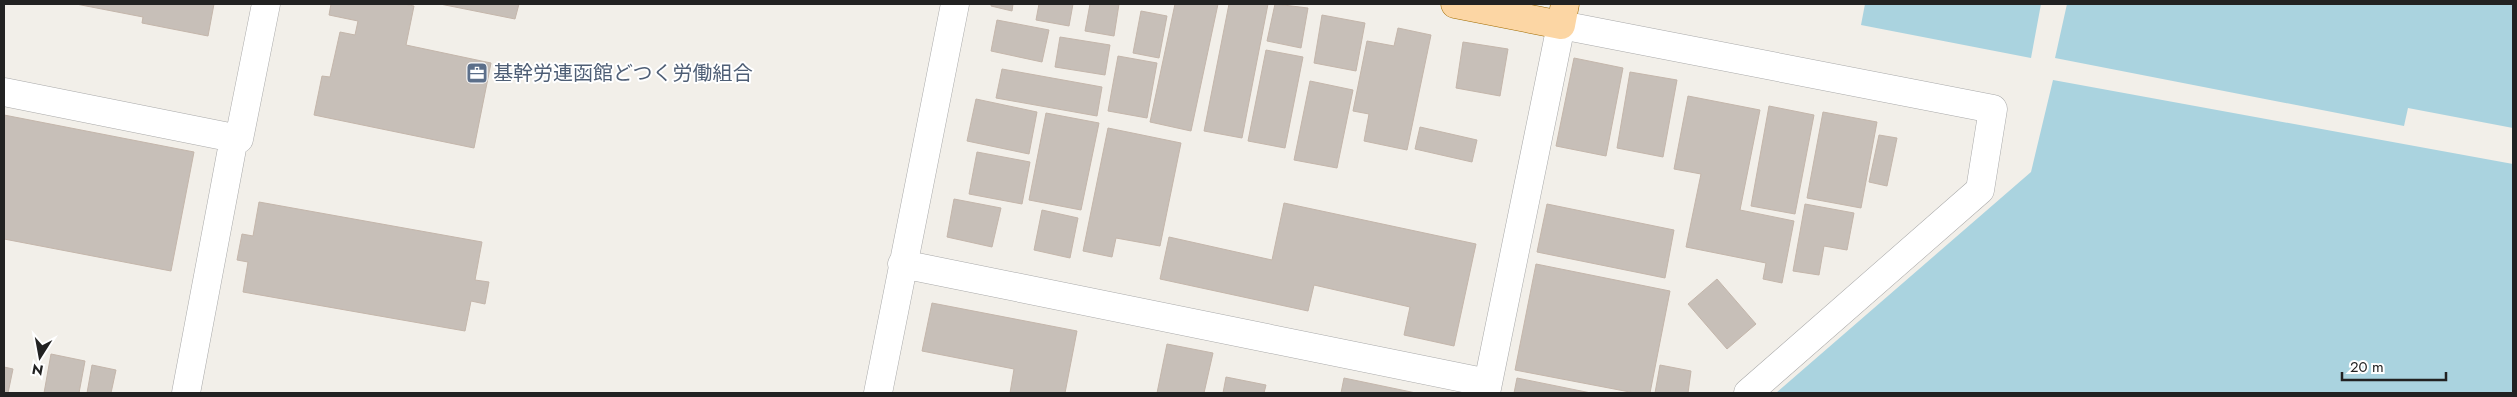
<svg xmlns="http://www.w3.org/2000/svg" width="2517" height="397" viewBox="0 0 2517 397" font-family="Jost,'Noto Sans JP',sans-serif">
	<rect width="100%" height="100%" fill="#f2efe9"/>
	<!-- water -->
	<path fill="#aad3df" d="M1865,4H2041L2031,58L1861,25Z
		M2067,4H2513V128L2408,108L2404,126L2055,58Z
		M2053,80L2513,164V393H1776L2031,172Z"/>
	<!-- building -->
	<path fill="#c7bfb8" stroke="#c4b6ab" d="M76,4H214L208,36L142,23L143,17Z
		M331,4H404L414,6L406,45L491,63L474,148L314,115L322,76L330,77L340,32L355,35L358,21L329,15Z
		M440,4H519L515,19Z
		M991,4H1013L1012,11L991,6Z
		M1039,4H1073L1069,26L1036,20Z
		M1090,4H1119L1114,36L1085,31Z
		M1175,4H1218L1191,131L1150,122Z
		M1229,4H1268L1242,138L1204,131Z
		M1275,4L1308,8L1301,48L1267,41Z
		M1141,11L1167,16L1159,58L1133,53Z
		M1322,15L1365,23L1356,71L1314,63Z
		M997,20L1049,30L1042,62L991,51Z
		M1398,28L1431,35L1407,150L1364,141L1369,114L1353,111L1367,41L1394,46Z
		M1060,37L1110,45L1105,75L1055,67Z
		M1463,42L1508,49L1500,96L1456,88Z
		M1266,50L1303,57L1285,148L1248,141Z
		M1118,56L1157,63L1147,118L1108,111Z
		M1574,58L1623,68L1606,156L1556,146Z
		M1002,69L1102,87L1097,116L996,98Z
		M1630,72L1677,80L1663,157L1617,148Z
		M1310,81L1353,90L1337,168L1294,160Z
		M1688,96L1760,110L1740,210L1794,221L1782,283L1763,279L1766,263L1686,247L1701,174L1674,169Z
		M976,99L1037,112L1029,154L967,141Z
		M1769,106L1814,115L1795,214L1751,206Z
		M1823,112L1877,122L1861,208L1807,198Z
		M1046,113L1099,123L1081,210L1029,200Z
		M4,115L194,152L171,271L4,239Z
		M1420,127L1477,140L1472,162L1415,149Z
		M1108,128L1181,143L1160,246L1116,238L1112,257L1083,251Z
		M1879,135L1897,138L1887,186L1869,182Z
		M977,152L1030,162L1022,204L969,194Z
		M954,199L1001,208L992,247L947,237Z
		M259,202L482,242L475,280L489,282L485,304L471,301L465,331L243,292L248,262L237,260L242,234L253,236Z
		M1284,203L1476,244L1454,346L1404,335L1410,307L1314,285L1308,311L1160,279L1169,237L1272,260Z
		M1547,204L1674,230L1665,278L1537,252Z
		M1805,204L1854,213L1847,250L1824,246L1819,275L1793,271Z
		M1042,210L1078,218L1070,258L1034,250Z
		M1536,264L1670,291L1650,393H1635L1515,370Z
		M1717,279L1756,324L1727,349L1688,304Z
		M932,303L1077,331L1065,393H1010L1014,369L922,351Z
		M1167,344L1213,353L1204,393H1157Z
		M51,354L85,361L79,393H44Z
		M92,365L116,370L111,393H87Z
		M1660,365L1691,371L1688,393H1655Z
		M4,367L13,369L8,393H4Z
		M1226,377L1266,385L1264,393H1223Z
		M1344,378L1416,393H1341Z
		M1517,378L1591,393H1514Z"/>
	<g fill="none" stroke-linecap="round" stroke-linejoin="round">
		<!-- minor casing -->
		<g stroke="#a9a9a9" stroke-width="29">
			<path id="minor" d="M4,92L239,139L266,4
				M902,264L1488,383
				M186,393L234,138
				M878,393L955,4
				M1486,393L1561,25L1993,109L1980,190L1748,393"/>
		</g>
		<!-- major casing -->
		<g stroke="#a06b00" stroke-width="29">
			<path id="major" d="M1455,4L1561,25L1565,4"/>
		</g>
		<!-- minor -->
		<use href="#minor" stroke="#fff" stroke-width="28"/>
		<!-- major -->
		<use href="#major" stroke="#fcd6a4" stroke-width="28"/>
	</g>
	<!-- icons -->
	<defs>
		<g id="office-square" transform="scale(1.125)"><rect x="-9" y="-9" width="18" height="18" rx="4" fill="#5c6f8a" stroke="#fff"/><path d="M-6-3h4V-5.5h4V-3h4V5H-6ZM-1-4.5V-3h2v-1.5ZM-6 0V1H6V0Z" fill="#fff"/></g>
	</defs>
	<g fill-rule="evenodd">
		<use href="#office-square" x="477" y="73"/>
	</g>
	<g text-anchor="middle" stroke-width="4" stroke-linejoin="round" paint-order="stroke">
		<!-- service labels -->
		<g font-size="20" fill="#4e5e75" stroke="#fff" text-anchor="start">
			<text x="493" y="80">基幹労連函館どつく労働組合</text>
		</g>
	</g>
	<!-- border -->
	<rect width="2517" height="397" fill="none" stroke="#222222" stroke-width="10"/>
	<!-- north arrow -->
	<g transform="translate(40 357) rotate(191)" stroke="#ffffff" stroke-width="4" paint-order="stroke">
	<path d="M0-4L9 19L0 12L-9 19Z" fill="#222222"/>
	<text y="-8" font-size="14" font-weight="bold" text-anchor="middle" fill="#222222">N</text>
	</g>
	<!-- scale -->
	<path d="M2342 372v8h104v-8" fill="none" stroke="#222222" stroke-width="2.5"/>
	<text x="2350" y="372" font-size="15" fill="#222222" stroke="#ffffff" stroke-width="4" paint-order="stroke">20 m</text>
</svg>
